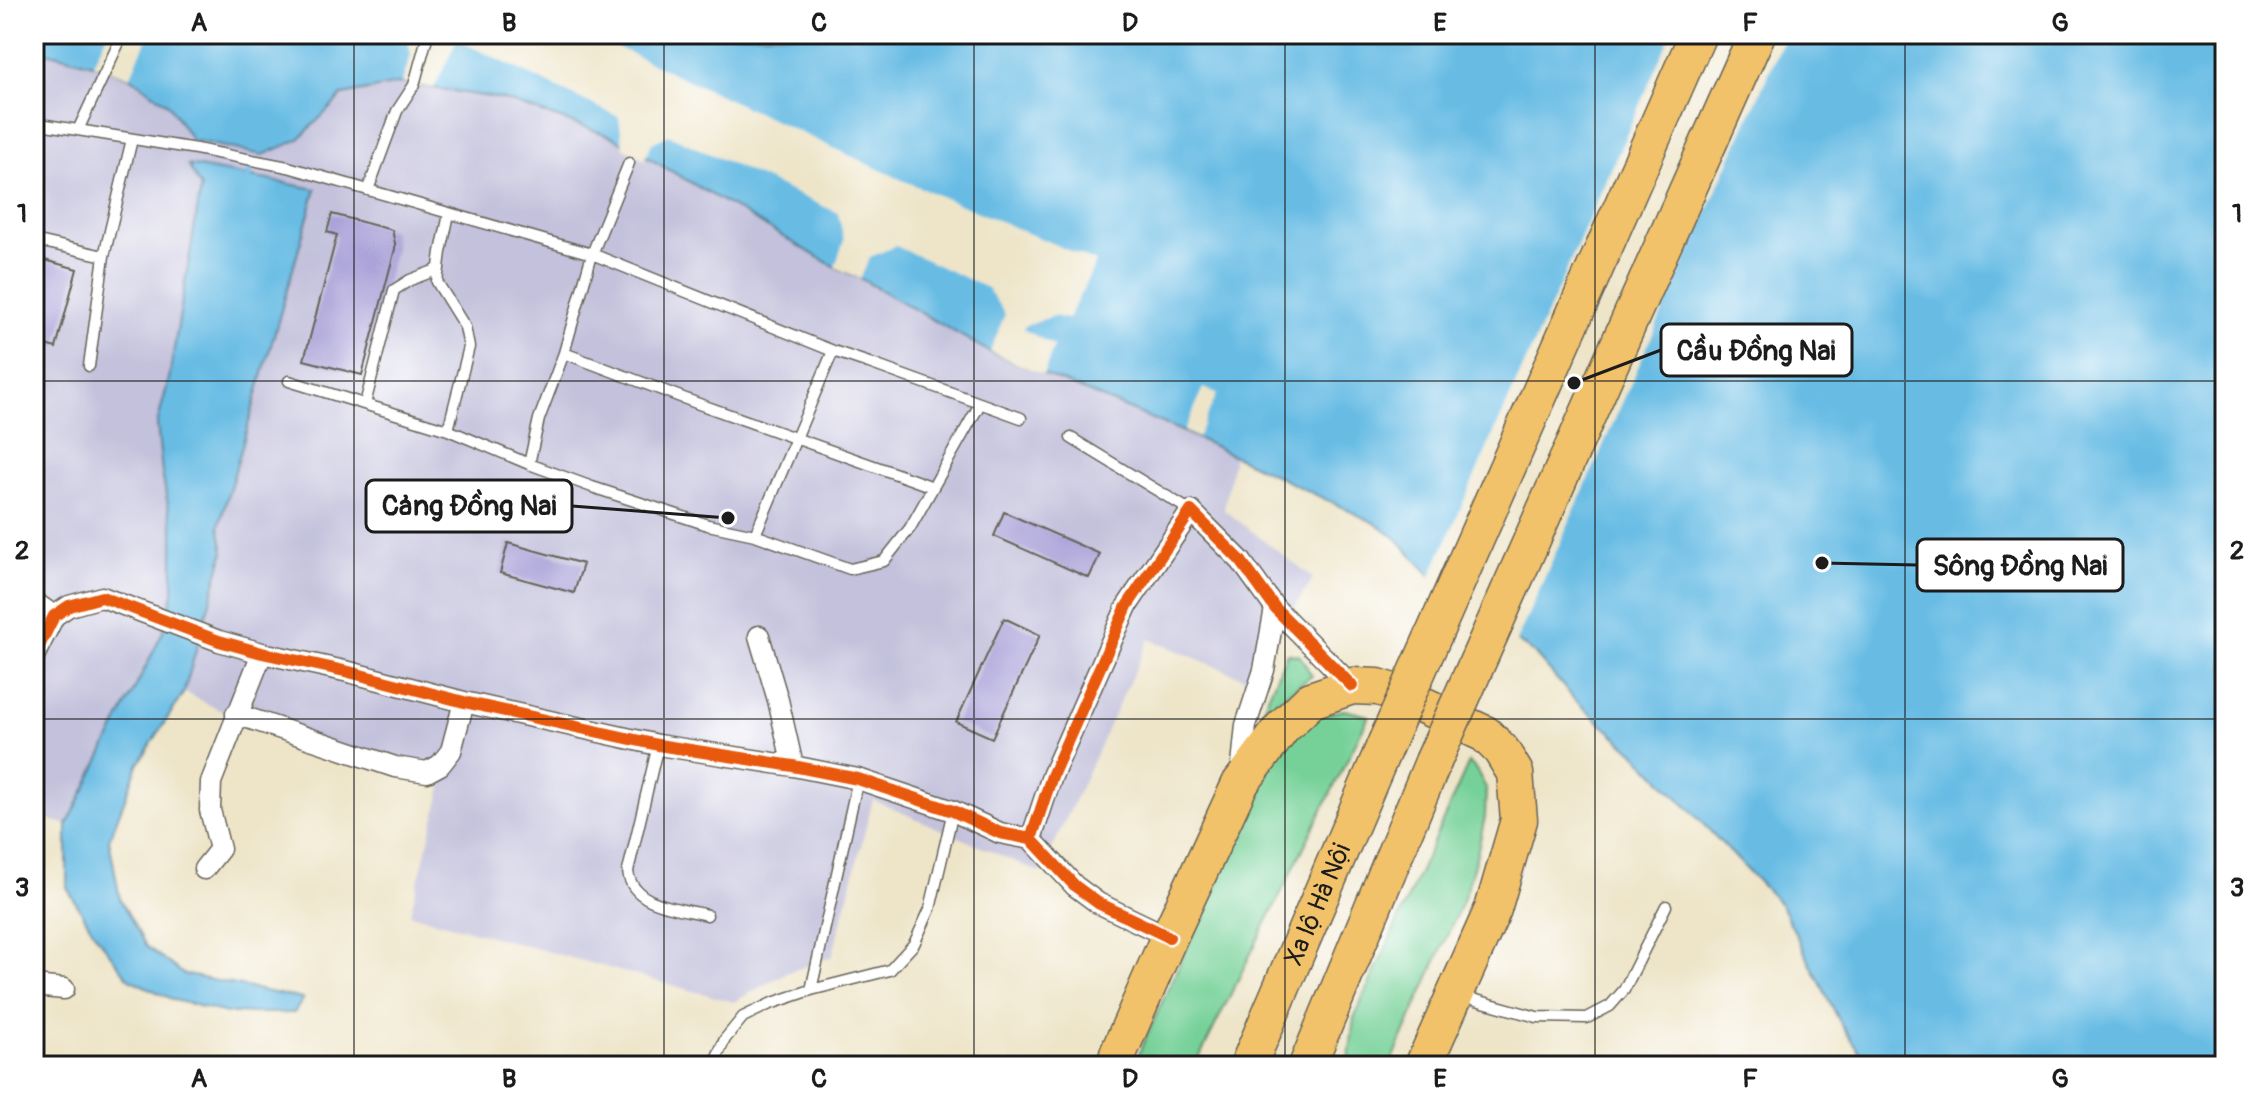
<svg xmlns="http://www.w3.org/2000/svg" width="2259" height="1100" viewBox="0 0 2259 1100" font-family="Pangolin,sans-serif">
	<rect width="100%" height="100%" fill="#fff"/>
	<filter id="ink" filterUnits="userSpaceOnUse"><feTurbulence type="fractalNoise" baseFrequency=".0125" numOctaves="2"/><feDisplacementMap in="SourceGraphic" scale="16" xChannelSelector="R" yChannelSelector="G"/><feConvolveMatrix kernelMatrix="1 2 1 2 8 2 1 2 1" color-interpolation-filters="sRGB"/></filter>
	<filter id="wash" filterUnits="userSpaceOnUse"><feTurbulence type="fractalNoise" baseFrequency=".006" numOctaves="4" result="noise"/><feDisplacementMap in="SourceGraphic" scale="32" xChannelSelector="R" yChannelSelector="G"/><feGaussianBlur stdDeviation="1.8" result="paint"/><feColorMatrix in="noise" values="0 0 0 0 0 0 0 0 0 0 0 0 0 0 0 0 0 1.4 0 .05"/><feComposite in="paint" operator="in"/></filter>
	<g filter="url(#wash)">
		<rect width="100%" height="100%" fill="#eee5c9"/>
		<!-- industrial -->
		<path fill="#c3c1db" d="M34,47L130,77L167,103L192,140H298L343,95L402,83L501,99L611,136L835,267L1043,375L1184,431L1234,455L1224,510L1313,578L1249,680L1149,639L1041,873L873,800L832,957L786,973L734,1002L410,914L445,776L227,714L184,692L224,552L219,526L316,190L189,165L201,188L169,379L157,424L162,473L173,531V593L163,632L67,825L34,815Z"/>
		<!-- green -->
		<path fill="#76d198" stroke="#49765a" stroke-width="2" d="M1287,653L1300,656L1312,676C1294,689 1275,699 1263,717L1266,701Z
			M1344,710L1369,716L1195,1066H1137V1057L1270,766L1282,747L1320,715Z
			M1469,762L1477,771L1486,788L1485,817L1477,854L1465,895L1390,1066H1348L1354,1018Z"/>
		<!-- water -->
		<path fill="#68bce4" stroke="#426c80" stroke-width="2" d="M34,34H2225V1066H1869L1842,1026L1781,905L1639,757L1575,700L1534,653L1443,588L1396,538L1373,522L1184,432L990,352L861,279L835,267L611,136L501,99L402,83L343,95L298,140L263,155L192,140L167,103L130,77L93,64L42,51L34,47Z
			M188,165L316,189L219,526L224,552L184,692L138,765L109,840L120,899L146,946L183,974L303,999L294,1013H227L174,1000L129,979L95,934L67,888V825L163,632L173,593V531L162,473L157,424L169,379L201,188Z"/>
		<!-- pier -->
		<path fill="#eee5c9" d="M107,34H149L130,77L93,64Z
			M407,34H589L902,180L1096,262L1068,319L1054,316L1026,325L1023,329L1054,346L1043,375L990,352L1005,314L987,288L896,246L870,257L860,279L835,267L844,240L838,213L669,135L652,143L644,160L623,147L619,117L457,40L434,88L402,83L411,55Z
			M1671,34H1786L1515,644L1441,592L1429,580Z
			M1204,388L1217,394L1197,438L1184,431Z"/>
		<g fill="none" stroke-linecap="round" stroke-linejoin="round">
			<!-- stream -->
			<path stroke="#68bce4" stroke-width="5" d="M248,183L252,161"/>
		</g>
		<g id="blocks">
			<!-- building -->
			<path fill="#a9a1d8" d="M332,214L392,230L395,243V249L362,375L304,360L337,235L327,232Z
				M34,257L77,269L56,348L34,342Z
				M1004,512L1100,554L1089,578L994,536Z
				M508,543L583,564L574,593L500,573Z
				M1004,618L1040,635L992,738L956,722Z"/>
		</g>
	</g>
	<g filter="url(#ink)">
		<use href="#blocks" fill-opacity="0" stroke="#666259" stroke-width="2"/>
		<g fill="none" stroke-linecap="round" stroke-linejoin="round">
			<!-- lane casing -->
			<g stroke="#666259" stroke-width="13">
				<path id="lane" d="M34,123L196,149L288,167L592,254L833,351L869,363L1021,418
					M78,130L123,34
					M368,190L397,111L414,85L428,34
					M34,240L104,256L132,139
					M564,353L699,404L933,487
					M89,366L104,256
					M289,381L448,430L529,464L592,487L708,525L755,535L850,569L884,561L910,528L980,404
					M365,404L394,290L410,280L439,269
					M448,430L469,347L465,327L437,282L441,252L449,214
					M1071,438L1191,511
					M529,464L539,419L564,353L592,254L629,163
					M755,535L833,351
					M658,745L628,871C631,906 680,908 707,915
					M811,990L858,779
					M1462,996L1537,1017L1587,1018L1610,1006L1624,990L1666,906
					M713,1066L725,1039L743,1017L770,1004L811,990L890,970L914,944L930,909L953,811"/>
			</g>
			<!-- street casing -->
			<g stroke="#666259" stroke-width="23">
				<path id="street" d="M34,602L54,616
					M759,636L778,700L793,766
					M34,656L54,616L69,606L102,597L219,641L262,653L349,672L464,702L658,745L793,766L858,779L953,811L1000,833L1031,839L1075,886L1098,903L1169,937
					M236,714L395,767L427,772L440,765L451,751L464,702
					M1241,775L1246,725L1264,670L1275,608
					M1031,839L1052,776L1127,606L1191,511L1241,561L1275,608L1352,686
					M204,869L220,849L210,810L211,782L262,653
					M34,986L64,989"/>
			</g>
			<!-- highway casing -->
			<g stroke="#666259" stroke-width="39">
				<g id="highway">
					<path d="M1116,1066L1118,1054L1169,937L1240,784L1282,728L1311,700L1352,686L1378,687L1397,693L1485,734L1501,750L1515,773L1519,820L1493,909L1423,1066"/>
					<path id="s1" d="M1248,1066L1386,743"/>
					<path d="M1307,1066L1433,762"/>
				</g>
			</g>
			<!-- lane -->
			<use href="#lane" stroke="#fff" stroke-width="10"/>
			<!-- street -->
			<use href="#street" stroke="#fff" stroke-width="20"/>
			<!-- highway -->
			<use href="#highway" stroke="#f2c26a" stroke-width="36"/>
			<!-- highway-bridge casing -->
			<g stroke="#666259" stroke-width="39" stroke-linecap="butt">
				<path id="highway-bridge" d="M1386,743L1698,34
					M1433,762L1757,34"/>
			</g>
			<!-- highway-bridge -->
			<use href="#highway-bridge" stroke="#f2c26a" stroke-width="36"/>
			<!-- cycleway casing -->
			<g stroke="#fff" stroke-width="17">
				<path id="cycleway" d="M34,656L54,616L69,606L102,597L219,641L262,653L349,672L464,702L658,745L793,766L858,779L953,811L1000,833L1031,839L1075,886L1098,903L1169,937
					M1031,839L1052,776L1127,606L1191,511L1241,561L1275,608L1352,686"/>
			</g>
			<!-- cycleway -->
			<use href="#cycleway" stroke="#e8590c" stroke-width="12"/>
		</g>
	</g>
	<!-- grid -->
	<path fill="none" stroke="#1c1c1c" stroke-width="2" stroke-opacity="0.55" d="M354,34V1066M664,34V1066M974,34V1066M1285,34V1066M1595,34V1066M1905,34V1066M34,381H2225M34,719H2225"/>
	<g text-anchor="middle" stroke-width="6" stroke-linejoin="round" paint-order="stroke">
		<!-- street labels -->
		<g font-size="26" fill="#1c1c1c" stroke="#fff">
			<text dy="9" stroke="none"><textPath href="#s1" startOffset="176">Xa lộ Hà Nội</textPath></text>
		</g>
	</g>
	<!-- callouts -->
	<path fill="none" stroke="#1c1c1c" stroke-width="3" d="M1574 383L1661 350M728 518L572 506M1822 563L1917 565"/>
	<g fill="#1c1c1c" stroke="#fff" stroke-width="3">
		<circle cx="1574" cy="383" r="8"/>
		<circle cx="728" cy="518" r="8"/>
		<circle cx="1822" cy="563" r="8"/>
	</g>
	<g fill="#fff" stroke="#1c1c1c" stroke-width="3">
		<rect x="1661" y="324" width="191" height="52" rx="8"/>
		<rect x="366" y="480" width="206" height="52" rx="8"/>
		<rect x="1917" y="539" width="206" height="52" rx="8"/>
	</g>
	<g font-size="28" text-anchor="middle" font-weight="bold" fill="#1c1c1c">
		<text x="1756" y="360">Cầu Đồng Nai</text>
		<text x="469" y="515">Cảng Đồng Nai</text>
		<text x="2020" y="575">Sông Đồng Nai</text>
	</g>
	<!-- margin -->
	<rect width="2259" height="1100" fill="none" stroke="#fff" stroke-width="88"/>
	<rect x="44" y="44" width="2171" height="1012" fill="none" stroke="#1c1c1c" stroke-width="3"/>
	<g font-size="26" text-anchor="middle" font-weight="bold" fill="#1c1c1c">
		<text x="199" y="31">A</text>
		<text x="509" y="31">B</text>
		<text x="819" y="31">C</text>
		<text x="1130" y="31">D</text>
		<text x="1440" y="31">E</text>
		<text x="1750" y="31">F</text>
		<text x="2060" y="31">G</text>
		<text x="22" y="222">1</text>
		<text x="2237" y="222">1</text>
		<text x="22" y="559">2</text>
		<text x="2237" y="559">2</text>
		<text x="22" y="896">3</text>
		<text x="2237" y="896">3</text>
		<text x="199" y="1087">A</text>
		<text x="509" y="1087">B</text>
		<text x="819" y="1087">C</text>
		<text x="1130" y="1087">D</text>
		<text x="1440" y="1087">E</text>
		<text x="1750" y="1087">F</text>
		<text x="2060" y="1087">G</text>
	</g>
</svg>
